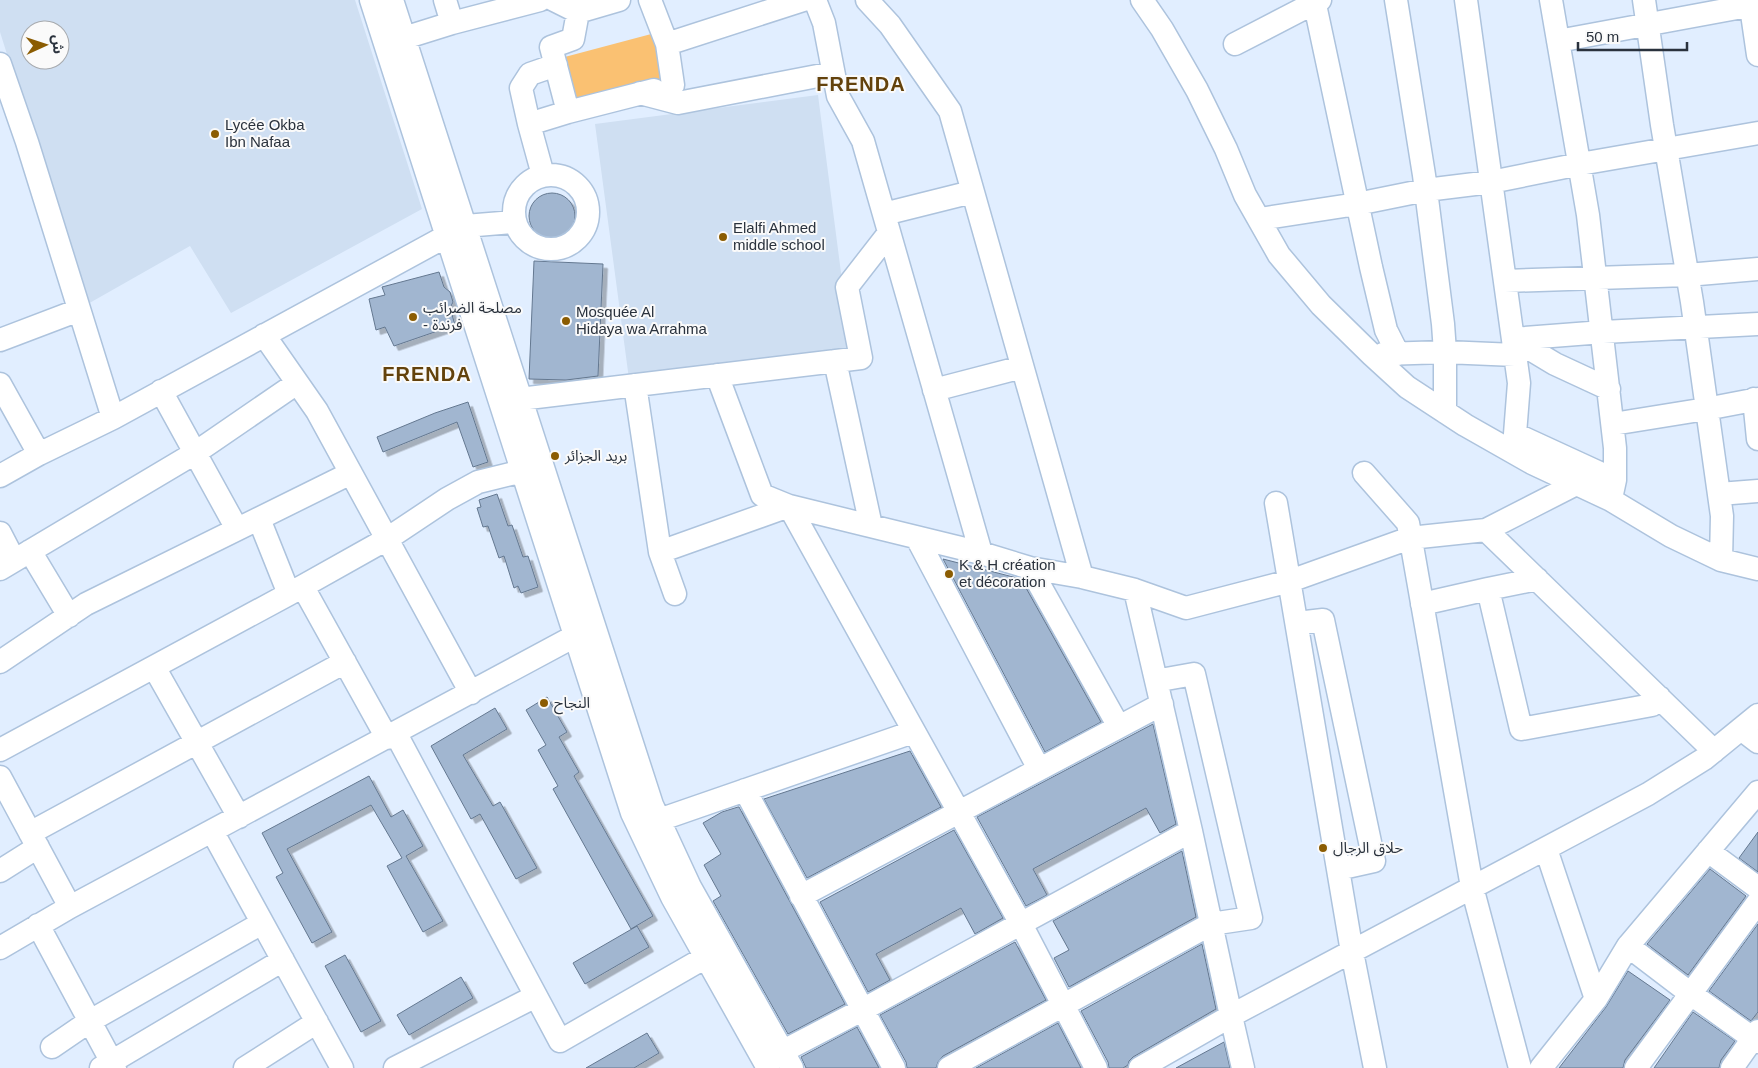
<svg xmlns="http://www.w3.org/2000/svg" width="1758" height="1068" viewBox="0 0 1758 1068" font-family="Arial,'Noto Sans Arabic',sans-serif">
	<defs>
		<filter id="shadow"><feDropShadow dx="4.5" dy="4.5" stdDeviation="0" flood-color="#0004"/></filter>
	</defs>
	<rect width="100%" height="100%" fill="#e1eeff"/>
	<!-- built -->
	<path fill="#cfdff2" fill-rule="evenodd" d="M0,0H355L422,209L231,313L190,246L86,305L0,32ZM30,30H60V60H30Z
		M818,95L851,350L629,379L595,124Z"/>
	<!-- green -->
	<path fill="#fac172" d="M655,33L668,83L574,107L561,58Z"/>
	<!-- building -->
	<path fill="#a1b6d0" stroke="#647890" filter="url(#shadow)" d="M529 216a23 23 0 1 1 46 0a23 23 0 1 1-46 0Z
		M534,261L603,264L598,376L566,380L529,379Z
		M439,272L444,287L450,292L453,302L450,308L455,325L394,346L385,327L376,330L369,299L385,295L382,287Z
		M468,402L488,462L473,467L457,422L383,452L377,437L435,413Z
		M497,494L508,526L512,525L523,557L528,556L538,587L521,593L518,586L514,588L504,556L499,558L488,526L483,527L477,508L481,507L479,500Z
		M943,559L1021,579L1101,722L1045,752Z
		M547,697L567,732L559,737L579,772L574,776L653,916L631,929L553,789L558,786L538,750L546,745L526,710Z
		M495,708L507,729L463,755L493,806L500,802L537,868L516,879L480,814L471,819L431,746Z
		M1153,724L1176,824L1160,833L1146,808L1033,869L1047,895L1026,906L977,817Z
		M910,751L941,807L807,878L764,799Z
		M369,776L391,817L403,810L423,846L406,856L443,921L423,932L387,866L402,858L371,805L287,849L332,932L312,943L276,877L283,873L262,833Z
		M738,807H739L845,1004L788,1034L713,901L721,896L704,865L721,854L703,823L722,812Z
		M954,830L1003,918L975,934L961,908L876,954L890,980L868,992L820,902Z
		M1758,832V872L1739,858Z
		M1182,851L1196,917L1069,987L1054,958L1069,950L1053,921Z
		M1710,869L1746,896L1688,975L1647,944Z
		M1758,924V1012L1751,1021L1709,991Z
		M637,926L649,947L585,984L573,963Z
		M1015,942L1046,1000L943,1056L938,1062L936,1068H907L906,1062L880,1015Z
		M1202,944L1216,1009L1133,1057L1129,1061L1128,1065L1123,1068H1109L1108,1062L1081,1011Z
		M345,955L381,1021L361,1032L325,966Z
		M1628,971L1670,1000L1625,1060L1623,1068H1559L1606,1007Z
		M461,977L473,998L409,1035L397,1015Z
		M1693,1012L1735,1041L1721,1060L1719,1068H1654Z
		M1058,1023L1081,1068H976Z
		M857,1027L879,1068H806L801,1057Z
		M647,1033L659,1053L634,1068H586Z
		M1224,1042L1230,1068H1176Z"/>
	<g fill="none" stroke-linecap="round" stroke-linejoin="round">
		<!-- minor casing -->
		<g stroke="#adc3dd" stroke-width="25">
			<path id="minor" d="M371,0L632,813L672,897L768,1068
				M392,0L652,805L690,887L792,1068
				M554,0L578,12L619,0
				M650,0L667,44L673,85
				M815,0L824,23L838,96L863,141L981,553
				M867,0L890,25L950,111L1082,577
				M1142,0L1162,29L1197,90L1226,149L1245,195L1279,255L1321,305L1372,355L1407,387L1465,425L1532,463L1611,500L1671,536L1721,560L1758,569
				M1314,0L1371,267L1386,330L1398,354
				M1396,0L1424,175L1443,324L1445,352V412
				M1466,0L1519,383L1515,434L1615,480
				M1551,0L1588,215L1615,448V480L1612,494
				M1644,0L1662,125L1692,302L1722,516L1721,560
				M1750,0L1758,55
				M452,23L540,0
				M404,38L452,23L445,0
				M1558,41L1758,4
				M667,44L803,0
				M1235,44L1320,0
				M0,64L27,142L113,418
				M640,93L678,103L833,73
				M568,112L654,90
				M529,124L521,88L530,74L556,65
				M514 212a37 37 0 1 1 74 0a37 37 0 1 1-74 0Z
				M543,175L529,124L568,112L551,47L573,39L578,12
				M884,214L972,192
				M1260,219L1357,204L1426,190L1491,182L1580,164L1758,133
				M1505,281L1687,275L1758,269
				M264,335L317,411L471,693
				M1513,339L1603,332L1758,324
				M1513,339L1555,364L1609,389
				M0,340L79,310
				M1383,354L1445,352L1515,355
				M835,361L871,526
				M717,375L762,495L789,506L1021,924L1096,1068
				M0,384L39,454
				M635,385L660,552L675,594
				M934,390L1022,367
				M161,391L237,529
				M520,399L861,358L847,287L889,233
				M1754,399L1758,439
				M1613,424L1706,409L1758,399
				M1364,473L1408,523L1472,887L1520,1068
				M0,476L39,454L113,418L465,226L514,222
				M1719,494L1758,491
				M1276,503L1352,952L1375,1068
				M259,519L289,594
				M1486,530L1714,751
				M0,533L14,560
				M917,538L1039,769
				M30,551L69,616
				M660,552L789,506L981,553L1030,568L1082,577L1135,590L1186,608L1290,581L1410,538L1486,530L1576,484
				M1030,568L1119,727
				M0,569L195,453L297,383
				M303,587L387,738
				M1488,589L1537,579
				M1135,590L1191,831L1231,1016L1243,1068
				M1422,604L1488,589L1521,729L1652,705L1659,697
				M1297,623L1323,620L1374,861L1338,869
				M0,662L86,604L351,473
				M154,667L239,817
				M1741,729L1758,742
				M396,734L560,1041L706,957L718,949
				M0,750L289,594L387,539L447,499L478,482L535,468
				M0,777L70,907
				M745,790L894,1068
				M659,820L913,732
				M212,831L342,1068
				M30,833L345,662
				M1546,849L1596,999
				M1708,851L1758,888
				M0,871L38,847
				M801,896L1162,704
				M38,925L115,1068
				M1628,946L1691,994L1758,1042
				M0,948L70,907L588,629
				M52,1047L90,1021L262,923
				M770,1058L862,1010L1191,831
				M101,1068L283,960
				M245,1068L317,1022
				M395,1068L536,996
				M949,1068L1211,924L1251,918L1194,674L1166,679H1156
				M1140,1068L1238,1012L1648,794L1704,759L1758,715
				M1541,1068L1596,999L1628,946L1758,792
				M1636,1068L1758,902
				M1732,1068L1758,1031"/>
		</g>
		<!-- minor -->
		<use href="#minor" stroke="#fff" stroke-width="22"/>
	</g>
	<!-- markers -->
	<g fill="#8b5c02" stroke="#fafafa" stroke-width="2">
		<circle cx="215" cy="134" r="5"/>
		<circle cx="723" cy="237" r="5"/>
		<circle cx="413" cy="317" r="5"/>
		<circle cx="566" cy="321" r="5"/>
		<circle cx="555" cy="456" r="5"/>
		<circle cx="949" cy="574" r="5"/>
		<circle cx="544" cy="703" r="5"/>
		<circle cx="1323" cy="848" r="5"/>
	</g>
	<g text-anchor="middle" stroke-width="4" stroke-linejoin="round" paint-order="stroke">
		<!-- poi labels -->
		<g font-size="15" fill="#2a323d" stroke="#fafafa" text-anchor="start">
			<text x="225" y="130">Lycée Okba<tspan x="225" dy="17">Ibn Nafaa</tspan></text>
			<text x="733" y="233">Elalfi Ahmed<tspan x="733" dy="17">middle school</tspan></text>
			<text x="423" y="313">مصلحة الضرائب<tspan x="423" dy="17">- فرندة</tspan></text>
			<text x="576" y="317">Mosquée Al<tspan x="576" dy="17">Hidaya wa Arrahma</tspan></text>
			<text x="565" y="461">بريد الجزائر</text>
			<text x="959" y="570">K &amp; H création<tspan x="959" dy="17">et décoration</tspan></text>
			<text x="554" y="708">النجاح</text>
			<text x="1333" y="853">حلاق الرجال</text>
		</g>
		<!-- district labels -->
		<g font-size="20" font-weight="bold" letter-spacing="1" fill="#63420c" stroke="#fafafa">
			<text x="861" y="91">FRENDA</text>
			<text x="427" y="381">FRENDA</text>
		</g>
	</g>
	<!-- north arrow -->
	<g transform="translate(45 45) rotate(87)"><circle r="24" fill="#fafafa" stroke="#a7aaae"/>
	<path d="M0-4L9 19L0 12L-9 19Z" fill="#8b5c02"/>
	<text y="-8" font-size="14" font-weight="bold" text-anchor="middle" fill="#2a323d">ش</text>
	</g>
	<!-- scale -->
	<path d="M1578 42v8h109v-8" fill="none" stroke="#2a323d" stroke-width="2.5"/>
	<text x="1586" y="42" font-size="15" fill="#2a323d" stroke="#fafafa" stroke-width="4" paint-order="stroke">50 m</text>
</svg>
